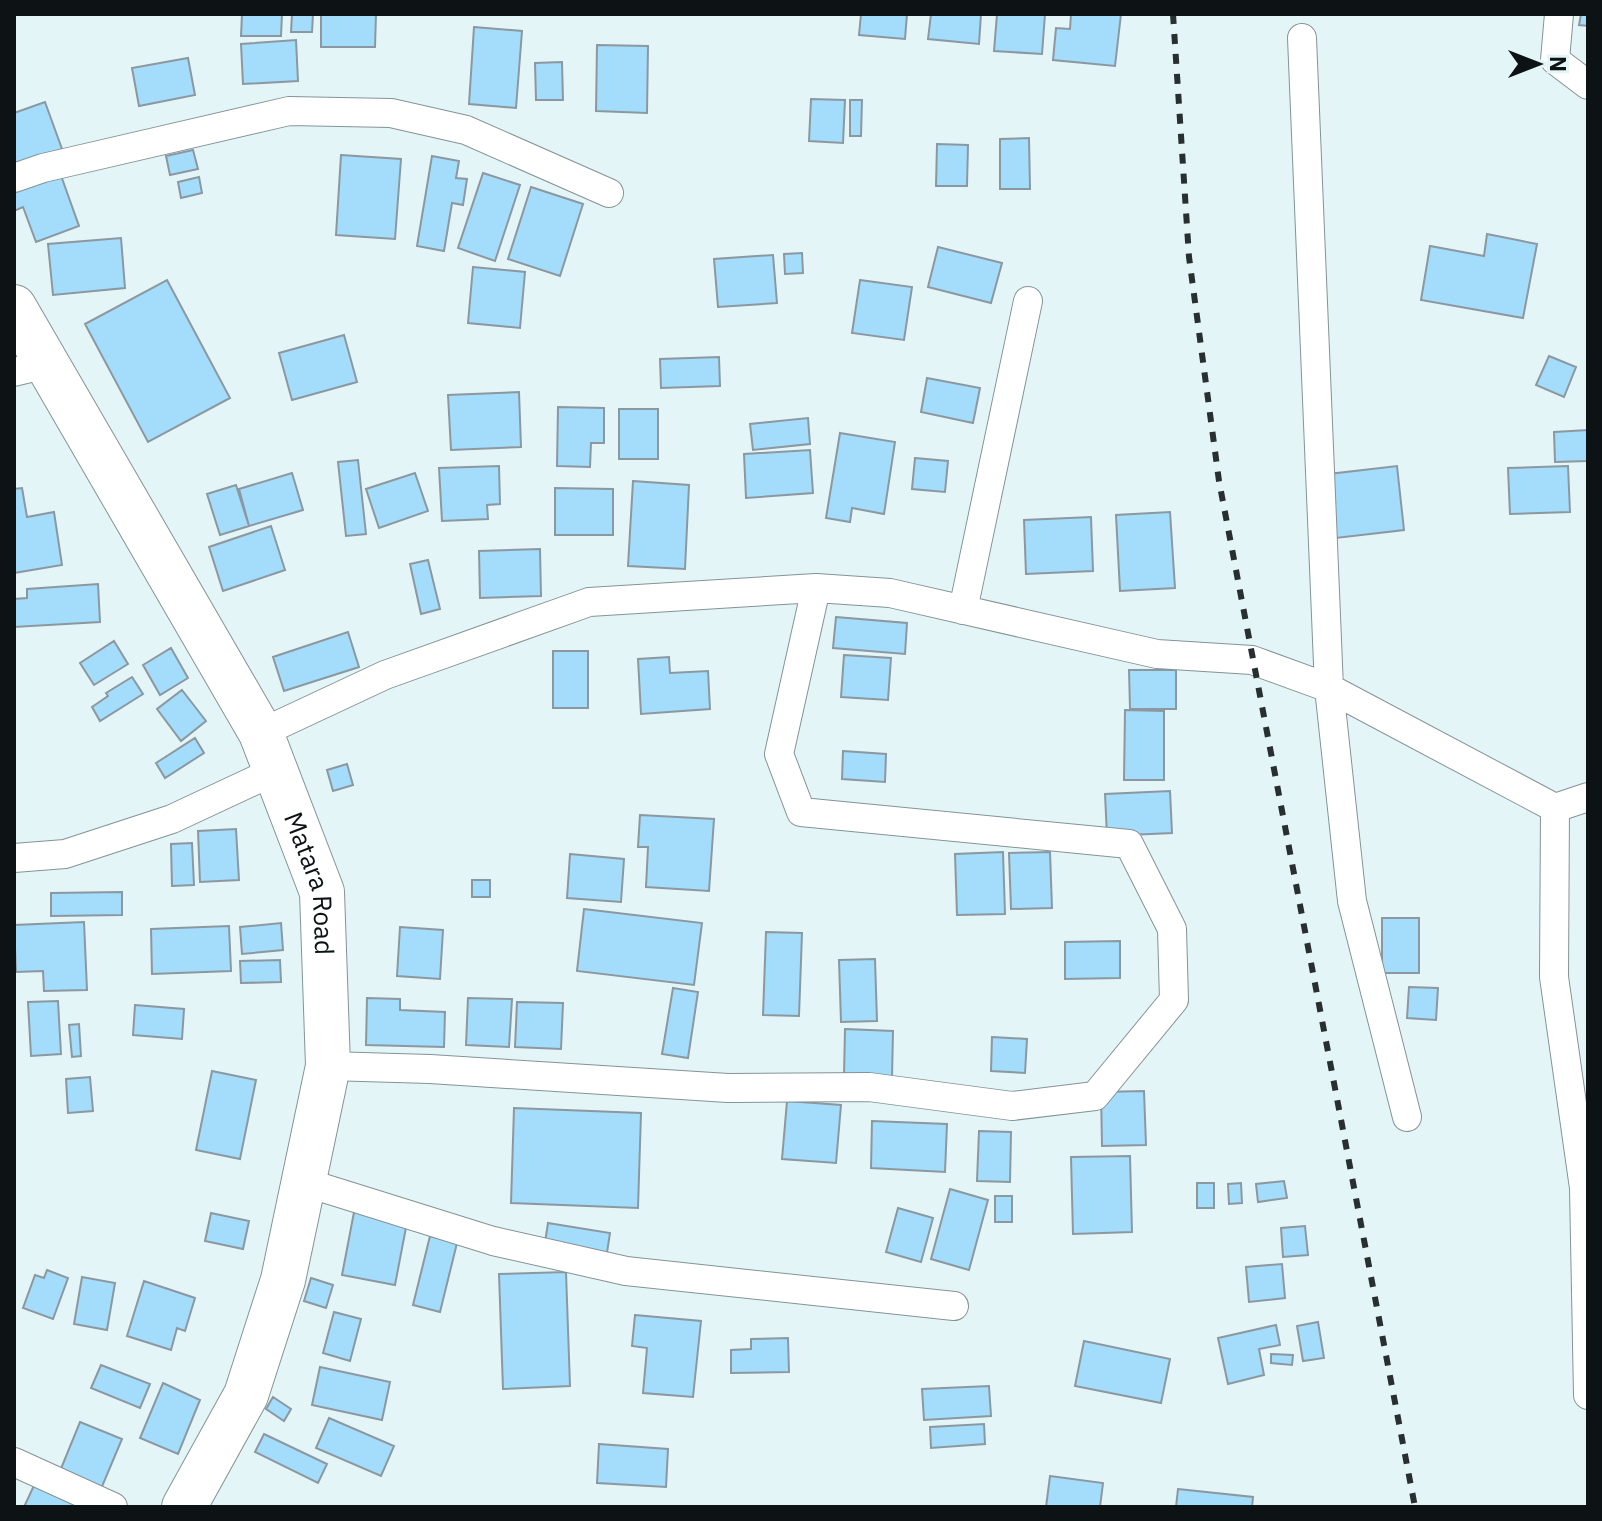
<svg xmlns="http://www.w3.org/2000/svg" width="1602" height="1521" viewBox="0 0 1602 1521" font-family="'IBM Plex Sans',sans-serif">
	<rect width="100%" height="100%" fill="#e4f5f8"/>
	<!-- building -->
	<path fill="#a4dcfb" stroke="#8c98a0" stroke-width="2" d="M242,14H282L281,36H241Z
		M292,14H313L312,32H291Z
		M321,14H376L375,47H321Z
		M861,14H907L905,39L859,35Z
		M931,14H981L979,44L928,39Z
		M997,14H1045L1042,54L994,51Z
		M1071,14H1121L1115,66L1053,60L1056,28L1070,29Z
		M1581,14H1588V26L1579,25Z
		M474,27L522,31L516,108L469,104Z
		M296,40L298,81L243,84L241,44Z
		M597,45L648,46L647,113L596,111Z
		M188,58L195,95L139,106L132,68Z
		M562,62L563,100H536L535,63Z
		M811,99L845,100L843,143L809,141Z
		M850,100H862L861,136H850Z
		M45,102L62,149L14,167V113Z
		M1029,138L1030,189H1000V139Z
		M937,144L968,145L967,186H936Z
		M193,150L198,169L170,175L166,156Z
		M341,155L401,159L395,239L336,235Z
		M432,156L459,161L456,178L467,179L463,205L452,203L444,251L417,246Z
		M59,170L79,226L36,242L23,207L14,211V187Z
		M483,173L520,185L495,261L458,248Z
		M199,177L202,193L181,198L178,182Z
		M531,187L583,204L560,276L508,259Z
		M1487,234L1537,244L1523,318L1421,300L1430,246L1484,256Z
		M121,238L125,288L53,295L48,244Z
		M938,247L1002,263L991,303L928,287Z
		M802,253L803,273L785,274L784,254Z
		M773,255L777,303L718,307L714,259Z
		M473,267L525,272L520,328L468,323Z
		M167,280L230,398L148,442L85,324Z
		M860,280L912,287L904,340L852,333Z
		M344,335L357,382L292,400L279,353Z
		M1549,356L1576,367L1564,397L1536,385Z
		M719,357L720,386L661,388L660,359Z
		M927,378L980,388L973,423L921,412Z
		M519,392L521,447L451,450L448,395Z
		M558,407L604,408V443H591L590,467L557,466Z
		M619,409H658V459H619Z
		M808,418L810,444L753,450L750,424Z
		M1588,430V461L1555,462L1554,432Z
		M840,433L895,442L884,514L852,508L850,522L826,518Z
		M810,450L813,493L746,498L744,454Z
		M915,458L948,461L945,492L912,489Z
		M358,460L366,534L346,536L338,462Z
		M499,466L500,504L487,505L488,519L442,521L439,468Z
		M1397,466L1404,530L1336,538L1329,474Z
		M1568,466L1570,512L1510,514L1508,468Z
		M292,473L303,510L249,526L239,489Z
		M415,473L428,511L379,528L366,489Z
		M633,481L689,485L685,569L628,566Z
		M236,485L249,526L220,535L207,494Z
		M22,488L27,517L54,512L62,565L14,573V489Z
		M555,488L613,489V535H555Z
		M1170,512L1175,588L1120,591L1116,515Z
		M1091,517L1093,571L1026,574L1024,520Z
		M271,526L285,570L223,591L209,547Z
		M540,549L541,596L480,598L479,551Z
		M428,560L440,609L421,614L410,564Z
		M98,584L100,622L14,627V599L27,598V589Z
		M836,617L907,623L905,654L833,648Z
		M348,632L359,667L284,691L273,657Z
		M114,641L128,664L94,685L80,663Z
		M171,648L188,678L160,695L143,665Z
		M553,651H588V708H553Z
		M844,655L891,658L888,700L841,697Z
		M669,657L670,673L708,671L710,709L641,714L638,659Z
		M1129,670H1176V709H1130Z
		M132,677L143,694L100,721L92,707L108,696L106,693Z
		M182,690L206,721L181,741L157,709Z
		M1125,710L1164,711V780H1124Z
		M195,738L204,753L165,778L156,763Z
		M843,751L886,754L885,782L842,779Z
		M347,764L353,785L333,791L327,770Z
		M1170,791L1172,833L1107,836L1105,794Z
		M640,815L714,819L709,891L646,887L648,847H638Z
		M236,829L239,880L200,882L198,831Z
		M192,843L194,885L172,886L171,844Z
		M1003,852L1005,914L957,915L955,854Z
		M1050,852L1052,908L1011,909L1009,853Z
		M570,854L624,859L621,902L567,898Z
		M472,880H490V897H472Z
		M122,892V915L51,916V893Z
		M584,909L702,923L694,985L577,971Z
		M1382,918H1419V973H1382Z
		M84,922L87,990L44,991L43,971L16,972L14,925Z
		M281,923L283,950L242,954L240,927Z
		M229,926L231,971L152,974L151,929Z
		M400,927L443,930L440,979L397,976Z
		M766,932L802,933L799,1016L763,1015Z
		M1120,941V978L1065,979V942Z
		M875,959L877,1021L841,1022L839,960Z
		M280,960L281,982L241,983L240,961Z
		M1409,987L1438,988L1436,1020L1407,1018Z
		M673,988L698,992L688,1058L662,1054Z
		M367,998L400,999V1010L445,1012L444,1047L366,1045Z
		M468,998L512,999L509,1047L466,1045Z
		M58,1001L61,1054L31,1056L28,1002Z
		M517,1002L563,1003L561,1049L515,1047Z
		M135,1005L184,1009L182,1039L133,1035Z
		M79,1024L81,1056L72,1057L69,1025Z
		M845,1029L893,1031L892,1077L844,1075Z
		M992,1037L1027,1039L1025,1073L991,1071Z
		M212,1071L256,1080L240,1159L196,1150Z
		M90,1077L93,1111L68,1113L66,1079Z
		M1144,1091L1146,1145L1102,1146L1101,1092Z
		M787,1101L841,1105L836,1163L782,1159Z
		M514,1108L641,1113L638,1208L511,1203Z
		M872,1121L947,1124L945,1172L871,1168Z
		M979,1131L1011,1132L1010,1182L977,1181Z
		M1130,1156L1132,1232L1073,1234L1071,1157Z
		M1284,1181L1287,1198L1258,1202L1256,1184Z
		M1197,1183H1214V1208H1197Z
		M1241,1183L1242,1203L1229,1204L1228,1184Z
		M950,1189L988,1200L969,1270L931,1259Z
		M995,1196H1012V1222H995Z
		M355,1207L408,1217L395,1285L342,1275Z
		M898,1208L933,1218L921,1262L886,1252Z
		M211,1213L249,1221L243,1249L205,1241Z
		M548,1223L610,1233L606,1259L544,1249Z
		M1305,1226L1308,1255L1283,1257L1281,1228Z
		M430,1236L457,1243L440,1312L413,1305Z
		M1282,1264L1285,1298L1249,1302L1246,1267Z
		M47,1270L68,1278L53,1319L23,1308L35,1275L44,1278Z
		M566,1272L570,1386L503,1389L499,1274Z
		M82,1277L115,1283L107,1330L74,1324Z
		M311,1278L333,1285L326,1308L304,1301Z
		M144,1281L195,1298L185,1331L177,1328L171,1350L127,1336Z
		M334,1312L361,1319L350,1361L323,1353Z
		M635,1315L701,1321L693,1397L643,1393L647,1348L632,1346Z
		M1318,1322L1324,1358L1303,1361L1297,1326Z
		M1276,1325L1280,1345L1259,1349L1264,1375L1228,1384L1218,1338Z
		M788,1338L789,1372L731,1373V1350L751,1349V1339Z
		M1084,1341L1170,1359L1161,1403L1075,1386Z
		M1271,1354L1293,1355L1292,1365L1271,1363Z
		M101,1365L150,1384L140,1408L91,1388Z
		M320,1367L390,1382L382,1420L312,1405Z
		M163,1383L200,1400L178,1454L140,1438Z
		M989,1386L991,1416L924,1420L922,1389Z
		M273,1397L291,1409L284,1421L266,1409Z
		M329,1418L394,1446L381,1476L316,1448Z
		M80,1422L122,1439L101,1489L60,1471Z
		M984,1424L985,1444L931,1448L930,1427Z
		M264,1434L327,1464L318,1483L255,1452Z
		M599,1444L668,1449L666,1487L597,1483Z
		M1050,1476L1103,1483L1100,1507H1046Z
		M37,1479L82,1507H24Z
		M1178,1489L1253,1497L1252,1507H1176Z"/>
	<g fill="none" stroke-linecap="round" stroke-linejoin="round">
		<!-- minor casing -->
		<g stroke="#849396" stroke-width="30">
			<path id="minor" d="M1559,14L1555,60L1588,85
				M1302,38L1329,688L1352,901L1407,1117
				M14,178L43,168L289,111L391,113L466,130L609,193
				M14,372L47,364
				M816,588L890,593L1157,654L1252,660L1329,688L1555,808L1588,797
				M963,610L1028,301
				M261,733L385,675L589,602L816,588L779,754L801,812L1129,844L1172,929L1174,1000L1095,1096L1012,1106L869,1087L728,1088L430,1069L328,1066
				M1555,808L1554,977L1584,1188L1588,1395
				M14,858L65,854L172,819L277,770
				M304,1182L493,1241L626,1271L954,1306
				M14,1462L113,1507"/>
		</g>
		<!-- trunk casing -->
		<g stroke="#849396" stroke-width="46">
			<g id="trunk">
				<path id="s1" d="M14,307L261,733L322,892L328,1066L283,1280L246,1395L184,1507"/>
			</g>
		</g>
		<!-- minor -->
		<use href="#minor" stroke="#fff" stroke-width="28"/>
		<!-- trunk -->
		<use href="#trunk" stroke="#fff" stroke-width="44"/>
		<!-- rail -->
		<path stroke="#272f30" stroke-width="6" stroke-dasharray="10 10" stroke-linecap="butt" d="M1173,14L1189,257L1219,481L1415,1507"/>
	</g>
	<g text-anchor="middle" stroke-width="6" stroke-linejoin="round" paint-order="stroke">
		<!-- street labels -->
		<g font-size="26" fill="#0d1314" stroke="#e4f5f8">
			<text dy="9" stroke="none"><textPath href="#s1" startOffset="652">Matara Road</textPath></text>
		</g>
	</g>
	<!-- border -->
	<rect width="1602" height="1521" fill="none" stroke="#0d1314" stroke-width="32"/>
	<!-- north arrow -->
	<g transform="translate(1538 64) rotate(90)" stroke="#e4f5f8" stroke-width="6" paint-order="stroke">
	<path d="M0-6L14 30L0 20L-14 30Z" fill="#0d1314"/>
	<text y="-12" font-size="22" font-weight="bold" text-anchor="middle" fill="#0d1314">N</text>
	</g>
</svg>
